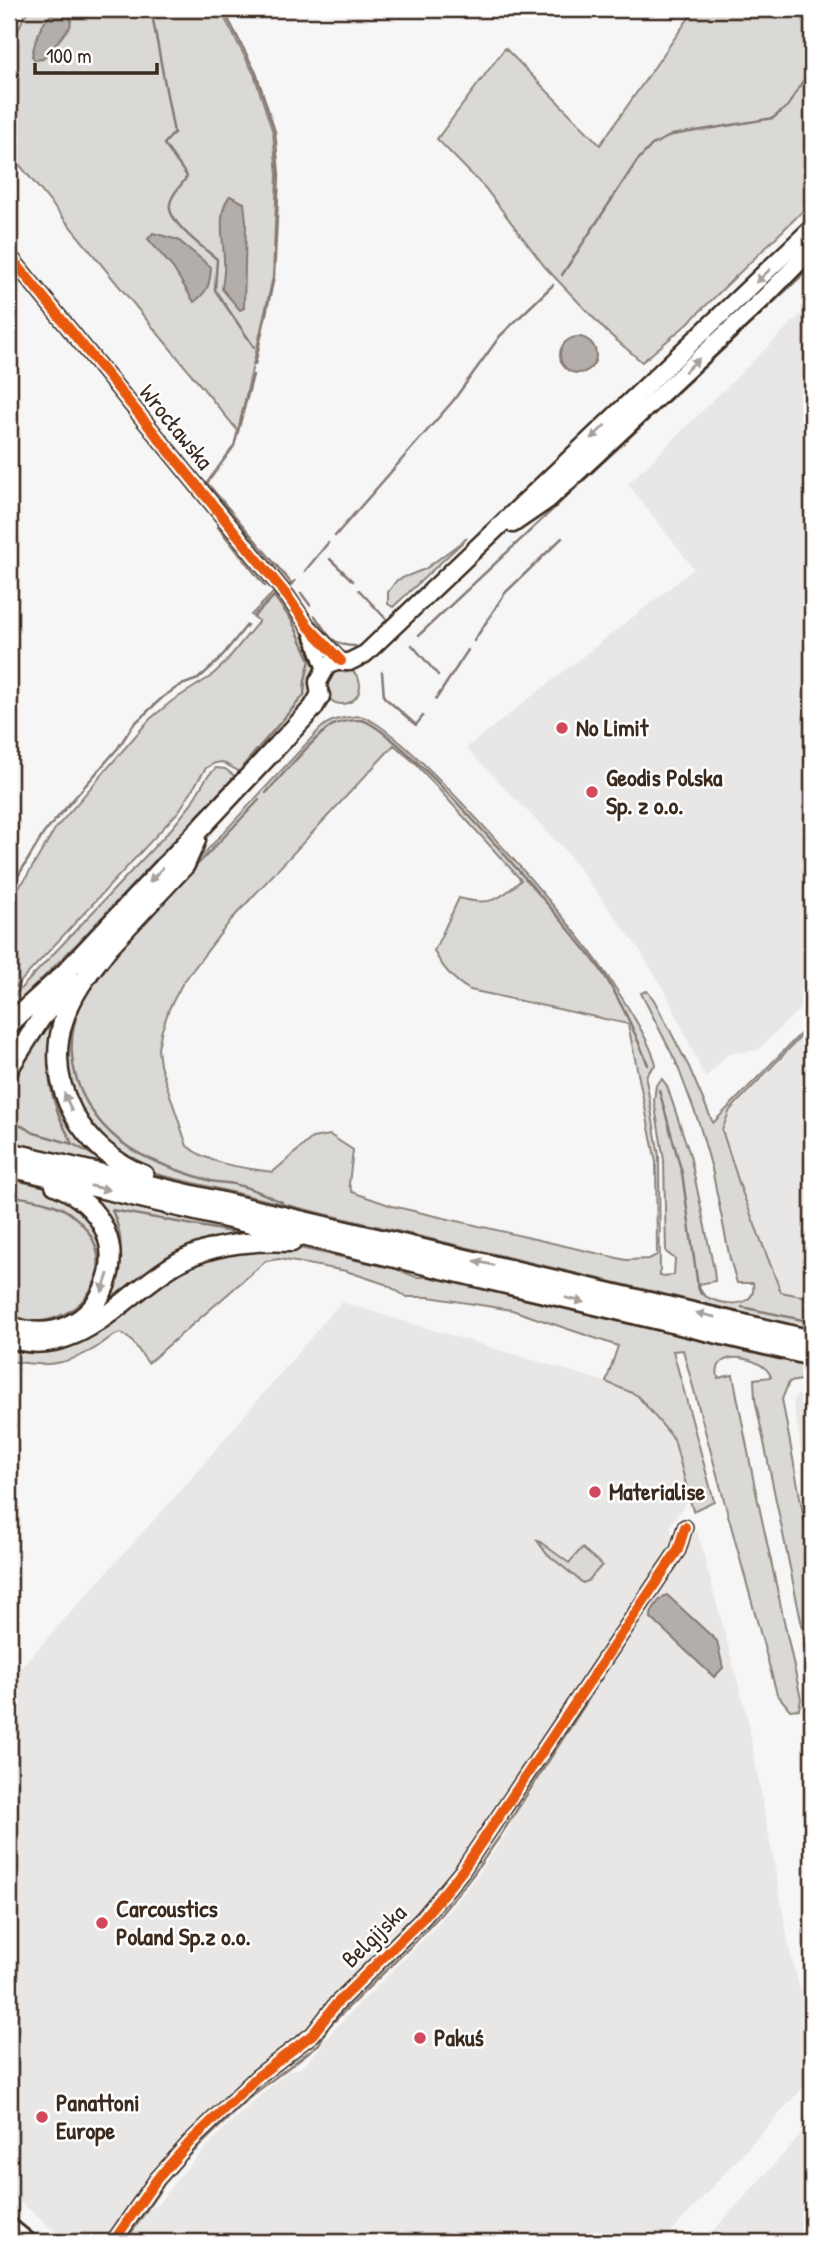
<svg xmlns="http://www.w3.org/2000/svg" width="821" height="2251" viewBox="0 0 821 2251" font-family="'Patrick Hand',sans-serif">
	<rect width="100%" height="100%" fill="#f7f6f6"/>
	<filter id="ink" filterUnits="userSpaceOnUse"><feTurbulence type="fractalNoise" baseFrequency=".0143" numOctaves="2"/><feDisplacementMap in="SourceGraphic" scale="14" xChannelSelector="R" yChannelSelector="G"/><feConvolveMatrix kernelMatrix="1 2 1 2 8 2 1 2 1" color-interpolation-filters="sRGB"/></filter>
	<g filter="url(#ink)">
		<!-- built -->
		<path fill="#e9e7e6" d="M812,303V997L758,1050L728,1054L705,1078L666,993L639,949L564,849L466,748L694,569L628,484Z
			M812,1025V1298L781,1292L741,1189L722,1130L730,1110Z
			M341,1302L606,1382L637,1395L674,1439L689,1499L670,1526L674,1541L458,1867L407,1925L346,1985L306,2033L258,2067L190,2131L156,2169L105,2242H67L9,2193V1681L187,1483Z
			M797,1395L812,1399V1514L793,1402Z
			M697,1530L747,1716L791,1956L802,1996L812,1994V2078L662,2242H122L139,2217L159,2203L176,2180L225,2127L276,2081L288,2071L298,2069L306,2064L334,2029L431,1932L472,1883L510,1827L519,1797L590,1687Z
			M812,2123V2242H703Z"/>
		<!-- green -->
		<path fill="#dbd9d6" stroke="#8b827a" stroke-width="2" fill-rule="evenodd" d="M31,9H220L254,74L273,133L277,175L273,277L238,431L9,152V52L24,16Z
			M695,9H792L812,23V202L686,325L642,362L607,332L545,267L485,188L437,139L505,48L600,145Z
			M467,538L393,607L388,604V592L397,580L425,569Z
			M273,593H276L298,623L310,645L316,664L310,680V696L242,773L222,762L215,763L206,768L179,811L9,994V898L24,881L55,829L150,719L172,701L210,677L224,664L259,621L251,615Z
			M324 686a18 18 0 1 1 36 0a18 18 0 1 1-36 0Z
			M359,716C398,720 563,914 592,954C612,982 647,1032 656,1064L647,1074L646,1079L659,1156L660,1276L674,1275L675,1259L666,1252L664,1160L654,1101L656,1085L662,1079L667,1086L690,1155L714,1270L715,1281L699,1284C700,1290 702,1296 709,1298C725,1306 757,1308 753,1283H737L730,1259L712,1169L699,1123L676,1062L641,993L647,991L654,1000L689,1067L713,1123L812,1022V1025L730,1110L722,1130L741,1189L781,1292L812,1298V1329L156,1174L119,1156L79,1112L68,1081L65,1049L77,1001L128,935L321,728C332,718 345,718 359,716ZM394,745L415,763L521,880C499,901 488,906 459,898L434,951C442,967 454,981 470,990L628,1024L656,1162L657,1255L649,1259L626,1260L392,1206L352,1192L349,1184L353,1150L330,1135L312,1138L273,1172C244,1168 210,1165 187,1146L160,1065L158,1049L161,1033L169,1009L182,984L231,920Z
			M216,768L225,769L236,777L235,782L102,924L9,1017V1001L172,828L189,807L207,777Z
			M66,998L55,1068L118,1169L26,1147L15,1141L17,1127L9,1129V1083L14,1069Z
			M9,1179L45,1187L76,1202L104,1246L97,1289L73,1315L46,1325L9,1319Z
			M88,1195L237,1229L253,1234L228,1238L93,1319L39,1336L110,1289Z
			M295,1247L396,1269L416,1277H429L812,1367V1383L802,1380L789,1382L782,1399L811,1557L810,1599L812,1645L810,1647L806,1645L755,1399L754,1379L771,1377C765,1357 711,1346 718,1378L733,1375L754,1483L801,1699L799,1709L790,1710L777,1694L683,1350L673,1351L714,1501L693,1511L674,1439L637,1395L606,1382L618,1346L512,1310L429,1297H407L385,1284L346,1271L279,1259L266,1261L148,1363L131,1340L121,1333C110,1335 102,1345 92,1350C62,1367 41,1366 9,1361V1345L23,1349L168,1275L223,1251Z
			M536,1539L569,1563L582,1548L602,1565L588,1581L583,1583L546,1553Z"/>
		<!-- water -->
		<path fill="#b4aeaa" stroke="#847972" stroke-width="2" d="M58,9H65C71,14 72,19 70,27L43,59L35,60L32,56C36,36 41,21 58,9Z
			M230,196L244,203L246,222L244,308L240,310L222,289C223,280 225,270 224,261C224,241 216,212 230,196Z
			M153,233L178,240L211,267C210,284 208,292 194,302L173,268L148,239Z
			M560 355a18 18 0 1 1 36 0a18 18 0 1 1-36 0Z
			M667,1595L717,1641L723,1668L714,1677L651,1618C650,1611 660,1597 667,1595Z"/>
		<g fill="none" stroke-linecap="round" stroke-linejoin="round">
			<!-- stream -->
			<path stroke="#847972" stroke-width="2.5" d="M151,9L174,133L164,144L187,176C182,186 172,192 170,204C166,221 205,249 217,259L215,290L254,347
				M223,9L256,73L275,132L279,175L274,277L255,364
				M562,275L637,161L652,145L672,135L773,118L788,106L812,66
				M253,375L234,446L207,483L292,584
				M218,527L265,586
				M335,536L453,401L500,336L553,285
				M330,559L353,581
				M305,571L328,543
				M288,586L295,581
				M359,590L386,619
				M301,593L310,605
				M315,616C328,634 331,646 355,646
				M419,635L812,266
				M474,641L505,593L562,538
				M412,645L438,675
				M382,672L384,697L416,725L423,716
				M436,699L468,650
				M243,766L304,695L305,680L310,660L292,621L274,596L254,616
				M266,793C279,779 318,732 333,725C339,722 352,720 359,720C393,719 575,933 601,970C621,1000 635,1032 648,1065
				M9,891L44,833L118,748L133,725L163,697L179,686L198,679L218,661L247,625
				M161,903L259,800
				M145,921C121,947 93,973 80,1006C54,1068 92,1134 150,1159C169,1168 191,1175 211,1181C219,1183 229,1182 237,1185C252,1188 268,1196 282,1202
				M9,1009L21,1000L75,946L233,778
				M54,1022C43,1067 49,1103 73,1144
				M41,1034L54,1022
				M659,1090L682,1173L698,1287L701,1294
				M9,1095L26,1057
				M9,1124L22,1126L34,1133L73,1144L105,1162
				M9,1195C29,1199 54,1201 71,1214C123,1253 96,1317 35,1322
				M147,1272L174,1255
				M140,1277L105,1305C122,1274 127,1243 112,1210L237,1233L216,1239
				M742,1307L812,1322
				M125,2242L164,2184L185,2160L251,2096L319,2044L329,2026L418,1939L441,1914L472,1876L500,1836L591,1695"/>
			<!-- minor casing -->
			<g stroke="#3b2a1e" stroke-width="18">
				<path id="minor" d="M9,255L288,597L308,626L341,661
					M311,633L324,670
					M9,2224L31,2242
					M113,2242L157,2179L192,2140L257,2077L313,2034L336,2004L423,1918L462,1871L678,1550L685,1527"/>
			</g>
			<!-- major casing -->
			<g stroke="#3b2a1e" stroke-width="21">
				<path id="major" d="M513,524L548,500L767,295L812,249
					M320,696L318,682L327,666L336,662H349L365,654L812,228"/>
			</g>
			<!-- highway casing -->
			<g stroke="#3b2a1e" stroke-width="23">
				<path id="highway" d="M108,948C90,971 72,993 63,1022C44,1087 83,1151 144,1175
					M101,955L185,865L196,840
					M9,1024L64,974L313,708L320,696
					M9,1068L41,1018L74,982
					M9,1152L812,1340
					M9,1167L812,1356
					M9,1325C98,1363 161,1229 55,1185
					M9,1338C79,1361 123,1294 177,1263C212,1243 253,1240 292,1242"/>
			</g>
			<!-- minor -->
			<use href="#minor" stroke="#fff" stroke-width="12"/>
			<!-- major -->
			<use href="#major" stroke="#fff" stroke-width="16"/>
			<!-- highway -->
			<use href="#highway" stroke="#fff" stroke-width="18"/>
			<!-- cycleway casing -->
			<g stroke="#fff" stroke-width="15">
				<path id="cycleway" d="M9,255L288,597L308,626L341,661
					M113,2242L157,2179L192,2140L257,2077L313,2034L336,2004L423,1918L462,1871L678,1550L685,1527"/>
			</g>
			<!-- cycleway -->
			<use href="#cycleway" stroke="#e8590c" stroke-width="10"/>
		</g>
		<!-- one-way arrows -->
		<defs><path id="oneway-solid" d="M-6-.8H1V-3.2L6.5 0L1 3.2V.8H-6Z" transform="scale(1.75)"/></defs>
		<g fill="#a79f9a">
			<use href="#oneway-solid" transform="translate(763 276) rotate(137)"/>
			<use href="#oneway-solid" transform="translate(692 365) rotate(-43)"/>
			<use href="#oneway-solid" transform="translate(598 432) rotate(136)"/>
			<use href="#oneway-solid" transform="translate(156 875) rotate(133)"/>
			<use href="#oneway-solid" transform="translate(68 1102) rotate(-112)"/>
			<use href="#oneway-solid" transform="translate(100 1188) rotate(13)"/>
			<use href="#oneway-solid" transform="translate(484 1263) rotate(-167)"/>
			<use href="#oneway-solid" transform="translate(105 1283) rotate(109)"/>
			<use href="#oneway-solid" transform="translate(575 1300) rotate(13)"/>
			<use href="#oneway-solid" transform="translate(706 1315) rotate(-167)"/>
		</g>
	</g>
	<!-- markers -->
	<g fill="#d1495b" stroke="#fff" stroke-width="2.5">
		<circle cx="562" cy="728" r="7"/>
		<circle cx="592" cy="792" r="7"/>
		<circle cx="595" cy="1492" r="7"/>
		<circle cx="102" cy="1923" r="7"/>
		<circle cx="420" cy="2038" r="7"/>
		<circle cx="42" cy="2117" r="7"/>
	</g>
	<g text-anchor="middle" stroke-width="5" stroke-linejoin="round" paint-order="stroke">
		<!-- street labels -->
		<g font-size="24" fill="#3b2a1e" stroke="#fff">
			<text transform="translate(176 427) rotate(51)" y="8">Wrocławska</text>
			<text transform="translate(374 1936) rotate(-44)" y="8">Belgijska</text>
		</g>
		<!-- poi labels -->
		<g font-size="24" font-weight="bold" fill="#3b2a1e" stroke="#fff" text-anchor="start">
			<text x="576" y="736">No Limit</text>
			<text x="606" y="786">Geodis Polska<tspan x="606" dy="28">Sp. z o.o.</tspan></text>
			<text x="609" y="1500">Materialise</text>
			<text x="116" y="1917">Carcoustics<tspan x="116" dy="28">Poland Sp.z o.o.</tspan></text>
			<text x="434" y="2046">Pakuś</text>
			<text x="56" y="2111">Panattoni<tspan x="56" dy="28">Europe</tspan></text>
		</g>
	</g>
	<!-- margin -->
	<rect width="821" height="2251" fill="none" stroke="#fff" stroke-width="35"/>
	<rect x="18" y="18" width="786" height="2216" fill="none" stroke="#3b2a1e" stroke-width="2.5" filter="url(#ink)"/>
	<!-- scale -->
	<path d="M35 63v10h122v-10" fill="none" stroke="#3b2a1e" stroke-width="3.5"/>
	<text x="46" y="63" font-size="21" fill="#3b2a1e" stroke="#ffffff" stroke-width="5" paint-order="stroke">100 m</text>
</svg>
